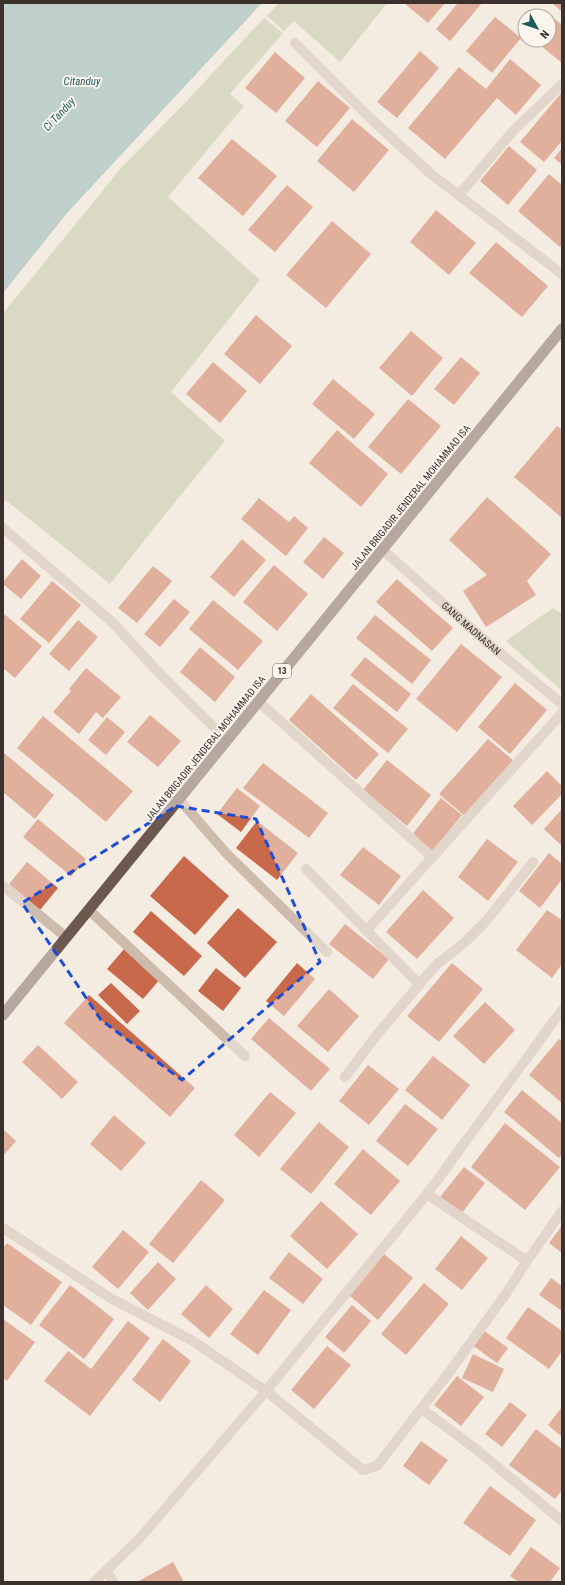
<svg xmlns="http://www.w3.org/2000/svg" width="565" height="1585" viewBox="0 0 565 1585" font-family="'Roboto Condensed',sans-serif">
	<rect width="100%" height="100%" fill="#f4ebe1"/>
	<!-- green -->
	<path fill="#b8c4a0" d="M279,3H387L340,62L294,21L284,31L267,16Z
		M264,18L283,33L230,94L244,106L168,197L260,280L171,392L225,441L162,518L110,584L7,501H3V315L5,311L121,168L183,105Z
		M553,608L562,614V691L506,641Z"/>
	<!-- water -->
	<path fill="#7fb0b2" d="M3,3H262L68,212L3,293Z"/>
	<!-- building -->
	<path fill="#c8694b" d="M404,3H445L428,23Z
		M458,3H482L450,41L436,29Z
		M552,3H562V12Z
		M549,14L562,25V63L534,40H549V16H547Z
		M495,17L521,38L492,73L466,51Z
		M420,51L439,68L397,118L377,102Z
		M275,52L305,78L276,113L245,88Z
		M510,59L541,85L516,115L497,98L445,159L408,128L459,67L486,89Z
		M318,81L350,108L317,147L285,121Z
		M562,92V141L544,162L520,142Z
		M352,119L389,150L354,192L317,161Z
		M232,139L277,176L243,216L198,178Z
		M509,146L537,170L508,205L480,181Z
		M562,148V165L554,158Z
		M549,174L562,185V245L560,247L518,211Z
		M287,185L313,207L275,252L248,230Z
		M436,210L476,243L449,275L410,242Z
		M332,221L371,254L326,308L286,275Z
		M496,242L548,286L522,317L469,273Z
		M256,315L292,346L260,384L224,354Z
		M411,331L443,358L412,396L379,368Z
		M461,357L480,373L454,405L434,389Z
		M213,362L247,391L220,423L186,394Z
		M333,379L375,414L354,439L312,404Z
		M408,399L441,426L401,474L368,447Z
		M557,426L562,430V518L514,477Z
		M337,430L388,474L361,507L309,463Z
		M487,497L551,554L527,581L536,595L486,627L463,591L487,575L449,540Z
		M259,498L289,522L294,516L308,528L286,556L241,519Z
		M324,537L344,553L323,579L303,562Z
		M242,539L266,560L234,597L210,577Z
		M22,559L41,576L21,599L3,584V582Z
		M274,565L308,594L277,631L243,602Z
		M153,566L172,581L137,623L118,608Z
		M397,579L453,628L432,651L376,602Z
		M52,581L81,605L49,643L20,619Z
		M174,599L190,612L160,647L144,634Z
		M213,600L263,641L238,670L189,629Z
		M3,613L42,646L15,678L3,668Z
		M375,615L431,660L412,684L356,638Z
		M78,620L98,637L69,671L49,654Z
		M461,644L502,677L457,732L416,699Z
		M200,647L235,677L215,702L180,672Z
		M365,657L411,694L397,712L350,675Z
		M86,668L121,697L103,718L96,712L79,734L53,712L71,691L69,689Z
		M515,683L547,710L510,754L478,727Z
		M353,684L408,729L388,753L333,708Z
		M311,694L379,754L356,780L289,720Z
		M150,715L181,741L158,767L127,742Z
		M43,716L133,791L106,822L17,748Z
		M107,717L125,732L106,755L88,740Z
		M488,739L514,761L466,817L439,794Z
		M3,752L54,795L35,819L3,792Z
		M387,760L431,795L407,826L363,790Z
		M263,763L328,813L309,838L243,788Z
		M547,771L562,786V794L532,825L513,806Z
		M237,788L260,806L241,832L217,814Z
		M441,798L462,815L432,852L411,836Z
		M562,809V846L544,829Z
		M38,819L86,859L71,876L23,837Z
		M257,821L298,853L277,880L236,848Z
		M487,839L518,862L488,901L458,877Z
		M363,847L401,876L379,905L340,875Z
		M549,853L562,864V879L540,908L519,891Z
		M184,856L229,896L195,935L150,896Z
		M27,862L58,888L40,910L9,884Z
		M423,890L454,918L417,959L386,932Z
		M238,908L277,942L245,978L207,943Z
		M547,910L562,920V964L552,978L516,950Z
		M151,911L202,956L184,976L133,932Z
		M345,924L389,959L373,979L329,944Z
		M125,948L161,978L143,999L107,969Z
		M297,963L315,979L284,1016L266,1001Z
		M452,963L483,989L439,1042L407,1016Z
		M216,968L241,988L223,1011L198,991Z
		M111,983L140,1011L127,1024L98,995Z
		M329,989L359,1016L328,1052L297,1026Z
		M89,995L195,1088L170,1117L64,1023Z
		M485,1002L515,1030L484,1064L453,1036Z
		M269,1018L330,1069L311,1091L251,1039Z
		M559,1039L562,1041V1103L529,1075Z
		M38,1045L78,1082L62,1099L22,1062Z
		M433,1056L470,1085L442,1120L405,1090Z
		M368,1065L399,1089L369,1125L339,1101Z
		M522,1090L562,1123V1154L559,1158L504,1112Z
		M270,1092L296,1113L259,1157L234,1135Z
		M405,1104L438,1129L408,1166L376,1141Z
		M114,1115L146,1143L121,1171L90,1144Z
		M319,1122L349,1147L311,1194L280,1169Z
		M505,1123L560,1167L525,1210L471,1167Z
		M3,1129L16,1141L3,1156Z
		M363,1149L400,1181L371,1215L334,1184Z
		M464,1167L485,1183L461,1214L440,1197Z
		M201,1180L225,1200L173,1263L149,1244Z
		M321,1201L358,1234L327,1269L290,1236Z
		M561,1227L562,1228V1253L549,1243Z
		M123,1230L149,1252L118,1289L92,1267Z
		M461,1236L488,1258L462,1290L435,1269Z
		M7,1243L62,1282L31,1325L3,1305V1248Z
		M289,1252L323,1279L303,1304L269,1278Z
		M383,1253L413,1278L378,1320L349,1295Z
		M158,1262L176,1279L148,1310L130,1293Z
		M551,1278L562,1286V1311L539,1295Z
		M424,1283L449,1304L406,1355L381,1334Z
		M70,1285L114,1319L84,1359L39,1325Z
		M206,1285L233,1309L209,1338L181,1314Z
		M264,1290L291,1310L258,1355L230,1334Z
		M352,1305L371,1321L344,1353L325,1337Z
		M528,1307L562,1331V1351L549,1369L506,1338Z
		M3,1319L35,1342L7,1381L3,1378Z
		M128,1321L150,1338L90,1416L44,1381L68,1351L91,1369Z
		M483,1330L508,1348L497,1363L472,1345Z
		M163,1339L191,1361L160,1402L132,1380Z
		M327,1346L351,1365L314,1409L291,1390Z
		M473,1354L504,1369L493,1392L462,1378Z
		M457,1376L484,1397L461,1426L434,1405Z
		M510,1402L527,1415L502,1447L485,1434Z
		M562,1407V1437L548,1425Z
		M536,1429L562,1449V1490L555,1499L509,1465Z
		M421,1441L448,1460L429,1485L403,1466Z
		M490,1486L536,1520L510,1556L463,1523Z
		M531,1547L560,1568L550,1582H519L510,1576Z
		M173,1562L184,1582H137Z"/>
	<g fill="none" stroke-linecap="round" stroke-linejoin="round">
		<!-- service -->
		<path stroke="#cdbbac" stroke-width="10" d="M258,701L432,857
			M179,799L226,853L327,952
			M306,869L419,984
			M89,910L245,1056
			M366,931L562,713
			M345,1077L376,1036L435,966L464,943L487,920L533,862
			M427,1194L527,1261
			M266,1391L363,1470L377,1466L451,1370L507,1292L527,1261L562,1211
			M422,1409L476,1449L562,1521
			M107,1570L113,1582"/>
		<!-- minor -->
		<g stroke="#cdbbac" stroke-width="10">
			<path d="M295,43L369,117L431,174L562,274"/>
			<path d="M459,195L513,131L562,84"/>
			<path d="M3,528L112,622L161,675L227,740"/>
			<path id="s1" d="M383,550L489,644L562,704"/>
			<path d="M3,886L66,937"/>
			<path d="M3,1228L112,1299L193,1341L266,1391"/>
			<path d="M94,1582L140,1538L266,1391L427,1194L562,1010"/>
		</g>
		<!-- trunk -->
		<path stroke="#6c584f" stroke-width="11" d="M3,1015L562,329"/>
	</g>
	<!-- marked area -->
	<path d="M0 0H565V1585H0ZM176,806L256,819L320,962L182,1080L101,1020L22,903Z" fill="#f4ebe1" fill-opacity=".55" fill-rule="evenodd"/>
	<path fill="none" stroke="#1d4ed8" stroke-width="3" stroke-dasharray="8 5" stroke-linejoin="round" d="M176,806L256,819L320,962L182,1080L101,1020L22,903Z"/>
	<g text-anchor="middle" stroke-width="4" stroke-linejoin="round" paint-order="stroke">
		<!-- shield labels -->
		<rect fill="#fbf5ee" stroke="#756b66" stroke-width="1" x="273" y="664" width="18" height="14" rx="3"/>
		<g font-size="9" font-weight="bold" fill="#3b302b">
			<text x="282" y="674">13</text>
		</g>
		<!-- street labels -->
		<g font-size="10" fill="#3b302b" stroke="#fbf5ee">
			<text transform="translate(410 497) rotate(-51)" y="4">JALAN BRIGADIR JENDERAL MOHAMMAD ISA</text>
			<text dy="4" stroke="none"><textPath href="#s1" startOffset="118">GANG MADNASAN</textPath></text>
			<text transform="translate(205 748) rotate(-51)" y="4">JALAN BRIGADIR JENDERAL MOHAMMAD ISA</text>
		</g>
		<!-- water labels -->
		<g font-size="11" font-style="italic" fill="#1f5a5e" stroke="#fbf5ee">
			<text x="82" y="85">Citanduy</text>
			<text transform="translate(59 114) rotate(-47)" y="4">Ci Tanduy</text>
		</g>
	</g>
	<!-- border -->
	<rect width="565" height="1585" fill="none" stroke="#3b302b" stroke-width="8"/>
	<!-- north arrow -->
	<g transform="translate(537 28) rotate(130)"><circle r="19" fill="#fbf5ee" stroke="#aea6a0"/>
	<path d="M0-3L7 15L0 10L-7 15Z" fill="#1f5a5e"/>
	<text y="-6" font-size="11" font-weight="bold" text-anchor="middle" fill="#3b302b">N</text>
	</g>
</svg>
